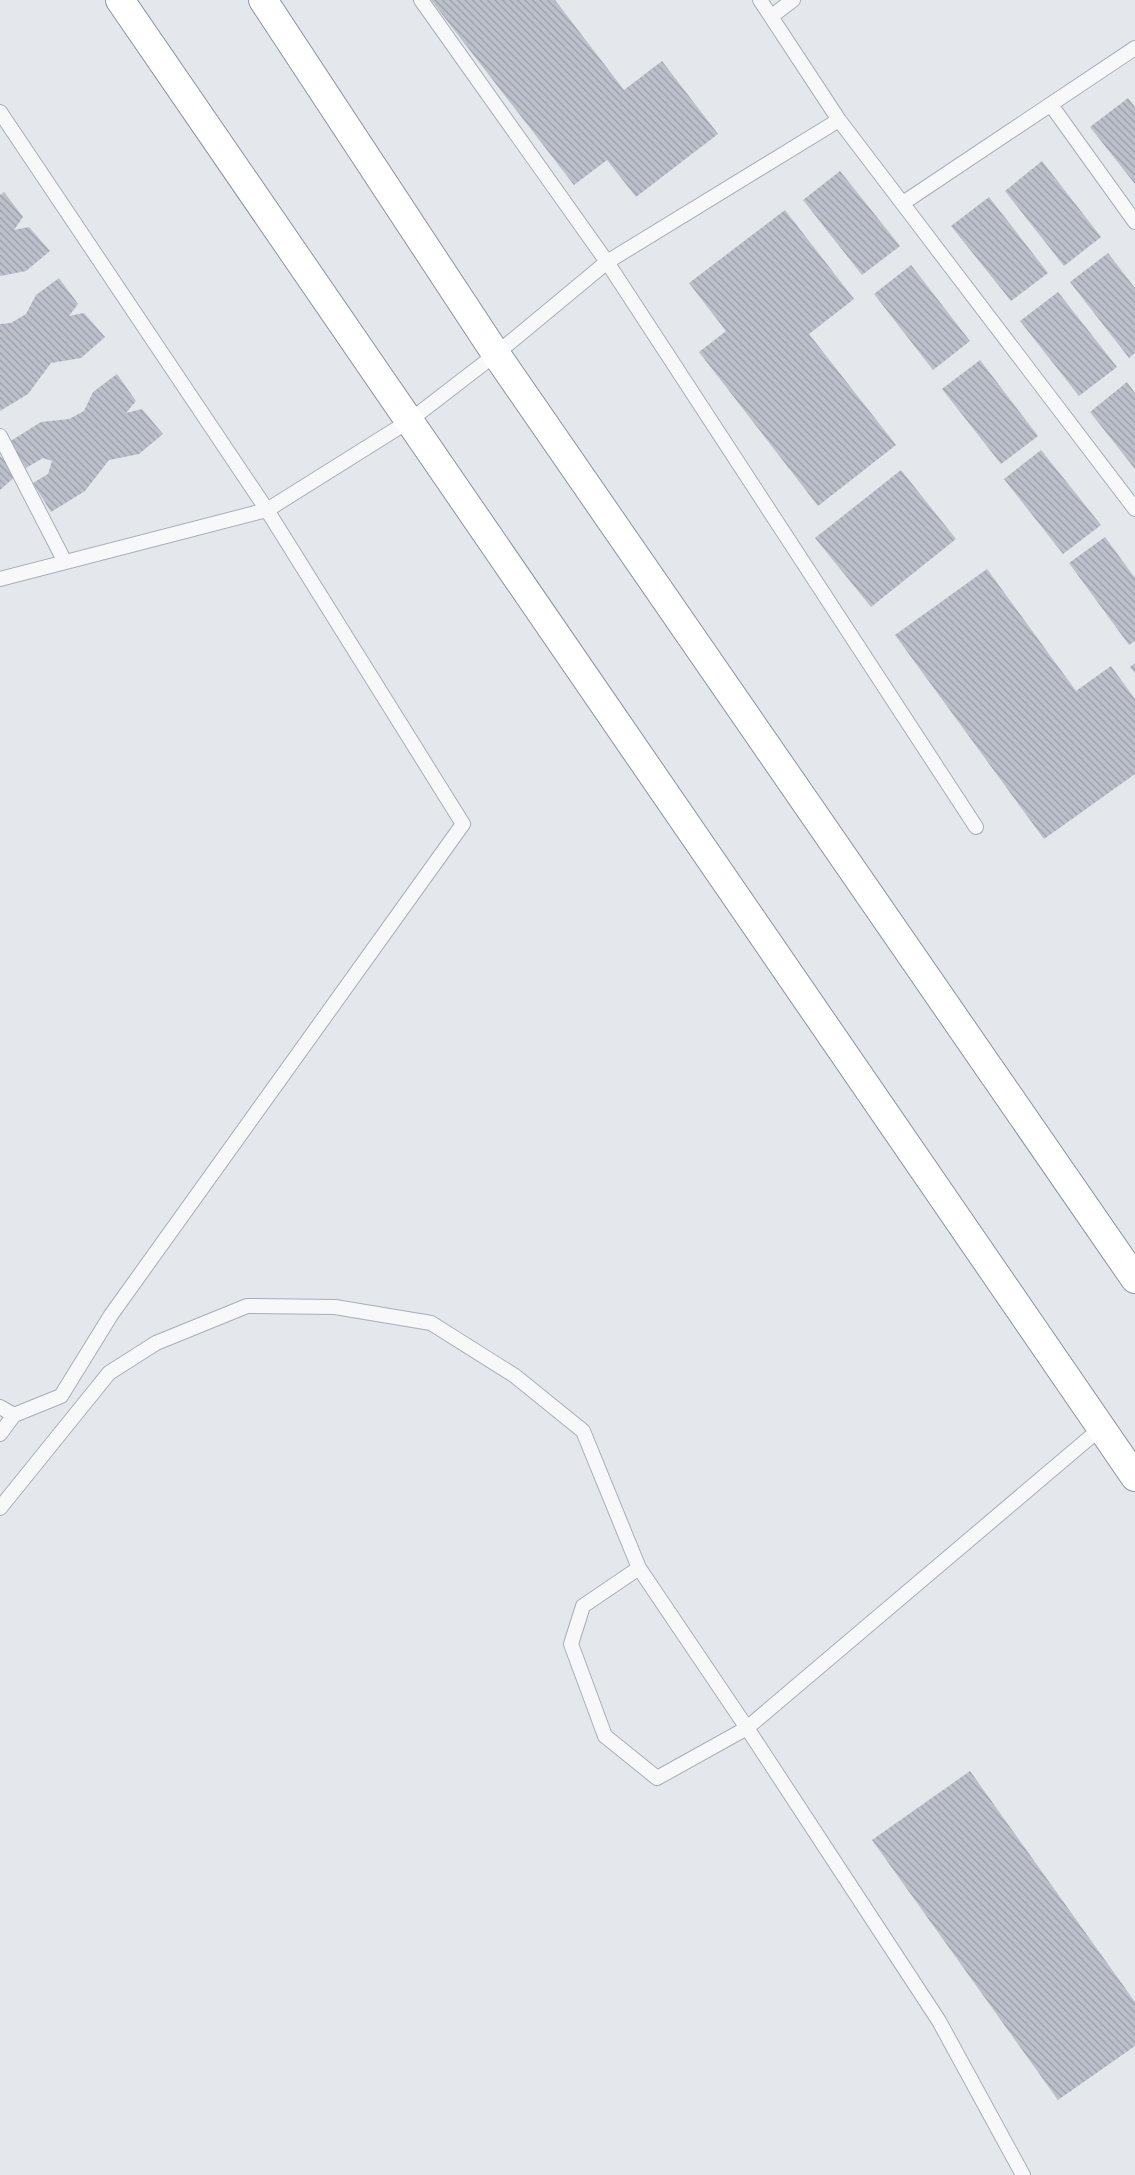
<svg xmlns="http://www.w3.org/2000/svg" width="1135" height="2175" viewBox="0 0 1135 2175" font-family="Helvetica,sans-serif">
	<defs>
		<pattern id="building-back-hatch" width="6" height="6" patternUnits="userSpaceOnUse" patternTransform="scale(1.25)"><rect width="6" height="6" fill="#bbc0ca"/><path d="M-1 5l2 2M0 0l6 6M5-1l2 2" fill="none" stroke="#989da6"/></pattern>
	</defs>
	<rect width="100%" height="100%" fill="#e4e7ec"/>
	<!-- building -->
	<path fill="url(#building-back-hatch)" d="M431,0H555L624,90L662,61L718,134L636,197L607,160L574,185Z
		M1128,98L1135,107V184L1090,127Z
		M1042,161L1101,237L1064,266L1005,191Z
		M840,171L900,246L862,275L803,200Z
		M4,192L23,217L14,230L29,227L50,251L26,271L0,276V195Z
		M989,197L1048,273L1011,301L951,226Z
		M785,210L854,299L809,334L896,445L818,506L699,352L726,331L689,283Z
		M1108,253L1135,288V353L1129,358L1070,282Z
		M911,265L970,341L933,370L874,294Z
		M59,278L78,304L69,316L84,313L105,337L81,358L51,363L28,394L0,411V324L11,323L26,314L36,295Z
		M1058,292L1117,367L1079,396L1020,321Z
		M980,360L1038,436L1001,464L942,389Z
		M117,374L136,401L126,413L142,409L163,434L139,454L109,460L85,491L51,512L33,483L48,474L52,461L43,458L26,468L9,442L41,422L69,419L84,411L93,392Z
		M1127,382L1135,393V469L1090,412Z
		M1041,450L1101,525L1063,554L1004,479Z
		M0,456L17,475L0,490Z
		M901,470L956,539L871,607L815,538Z
		M1105,537L1135,578V641L1129,645L1069,563Z
		M987,569L1076,691L1111,666L1135,699V774L1044,839L895,635Z
		M1135,663V673L1130,667Z
		M970,1771L1135,2002V2046L1058,2100L872,1840Z"/>
	<g fill="none" stroke-linecap="round" stroke-linejoin="round">
		<!-- lane casing -->
		<g stroke="#a9aeb7" stroke-width="16">
			<path id="lane" d="M421,0L607,262L839,120L760,0
				M772,16L793,0
				M1051,105L1135,222
				M0,112L267,510L463,824L111,1315L61,1396L14,1415L0,1434
				M839,120L1135,509
				M903,203L1135,48
				M0,436L65,562
				M0,579L267,510L409,421L496,354L607,262L976,827
				M0,1407L14,1415
				M0,1508L109,1373L156,1343L247,1306L335,1307L431,1323L515,1376L583,1431L639,1568L747,1728L939,2021L1023,2175
				M639,1568L583,1606L571,1644L605,1736L657,1778L747,1728L1101,1428"/>
		</g>
		<!-- highway casing -->
		<g stroke="#8b94a3" stroke-width="30">
			<path id="highway" d="M120,0L1135,1477
				M263,0L496,354L1135,1279"/>
		</g>
		<!-- lane -->
		<use href="#lane" stroke="#f7f8fa" stroke-width="14"/>
		<!-- highway -->
		<use href="#highway" stroke="#fff" stroke-width="28"/>
	</g>
</svg>
